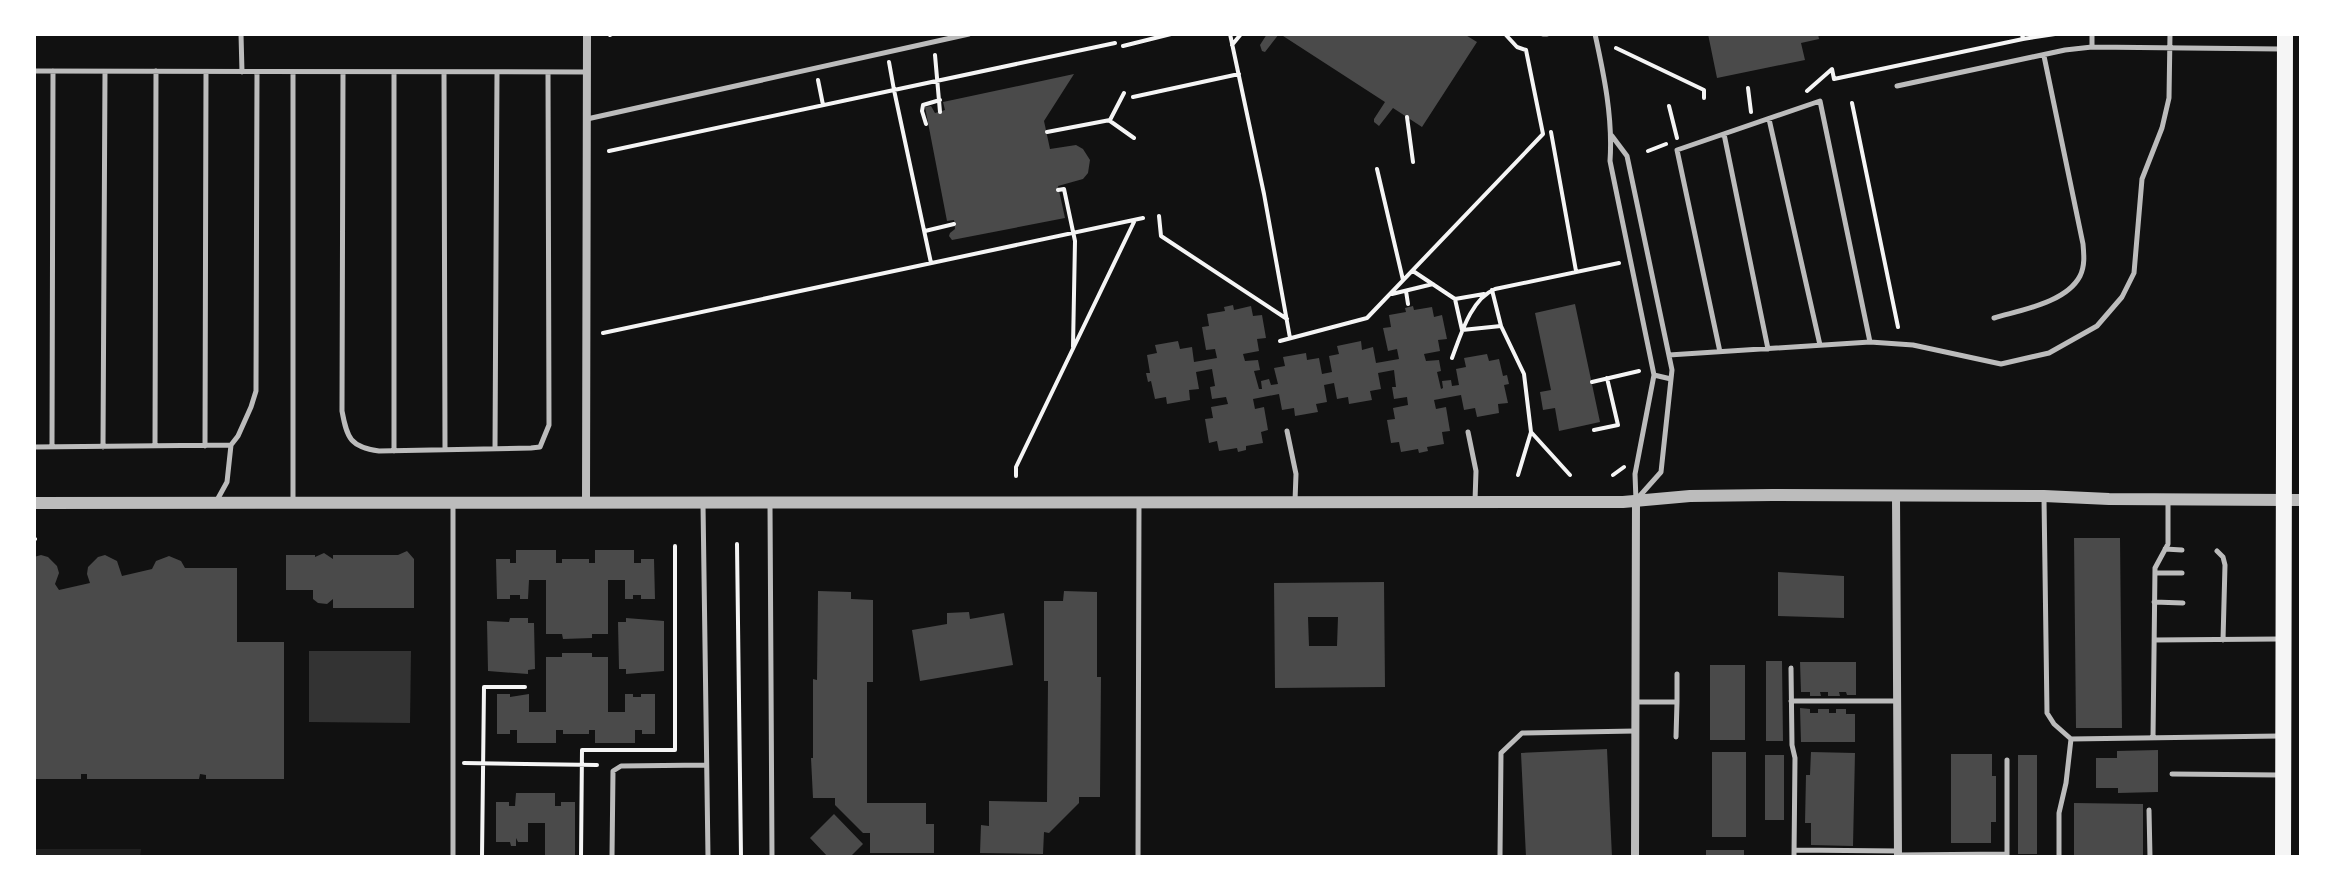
<svg xmlns="http://www.w3.org/2000/svg" width="2335" height="891" viewBox="0 0 2335 891" font-family="Literata,serif">
	<rect width="100%" height="100%" fill="#111"/>
	<!-- green -->
	<path fill="#202020" d="M34,849H141L140,857H34Z"/>
	<!-- water -->
	<path fill="#333" d="M309,651H411L410,723L309,722Z"/>
	<!-- building -->
	<path fill="#4a4a4a" fill-rule="evenodd" d="M1267,34H1279L1265,52L1262,51L1260,45Z
		M1280,34H1464L1477,42L1422,127L1393,108L1379,126L1374,122V119L1385,102Z
		M1708,34H1818L1819,39L1801,43L1805,60L1717,78Z
		M1074,74L1044,121L1050,149L1076,145L1083,149L1090,160L1088,173L1083,179L1058,186L1065,218L952,240L949,236L950,233L955,229L954,220L947,221L925,107L931,106L935,113L945,110L943,102Z
		M1575,304L1600,422L1559,431L1555,408L1543,410L1540,392L1551,390L1535,313Z
		M1233,305L1234,310L1251,306L1253,316L1262,315L1266,338L1257,339L1259,351L1243,354L1245,361L1258,360L1260,370L1254,371L1259,389H1262L1261,381L1269,379L1271,385L1278,384L1274,368L1285,366L1283,357L1306,353L1307,360L1319,358L1322,374L1332,372L1329,356L1339,354L1337,346L1361,341L1362,350L1373,347L1376,363L1399,359L1397,349L1388,351L1383,328L1391,327L1389,315L1406,312L1405,308L1413,306L1414,310L1432,307L1434,317L1442,315L1447,339L1438,340L1440,351L1424,354L1426,361L1439,360L1441,371L1437,372L1441,389L1443,388L1442,381L1451,380L1452,386L1459,385L1456,369L1466,367L1464,358L1487,354L1489,361L1499,359L1503,376L1507,375L1509,384L1504,385L1508,403L1498,404L1499,413L1477,417L1475,408L1464,410L1461,395L1434,400L1436,409L1446,407L1450,431L1442,432L1444,444L1427,447L1428,451L1419,453L1418,449L1401,452L1399,442L1391,443L1387,420L1395,419L1393,408L1408,405L1407,397L1394,399L1392,387H1396L1394,370L1378,373L1381,389L1370,391L1372,400L1349,404L1348,397L1337,399L1334,383L1324,385L1327,402L1316,404L1318,412L1295,416L1294,408L1282,410L1279,394L1253,399L1255,409L1264,407L1268,430L1261,432L1263,443L1246,446V450L1238,452L1237,448L1219,451L1217,441L1209,443L1205,419L1213,418L1211,407L1228,404L1226,397L1212,399L1210,387L1215,386L1212,369L1196,372L1199,389L1189,390L1190,400L1167,404L1166,397L1155,399L1151,381L1148,382L1146,373H1150L1147,355L1157,353L1155,345L1178,341L1180,349L1192,347L1194,362L1217,358L1215,349L1206,350L1202,327L1209,326L1207,314L1225,311L1224,307Z
		M2074,538H2120L2122,728H2076Z
		M516,550H556V563H562V559H589V563H595V550H634V563H641V559H654L655,599H641V595H633V599H625V580H608V634H592V638L563,639L562,634H546V580H529L528,599H520V595H510V599H497L496,559H510V563H516Z
		M407,551L414,559V608H333V599L327,604L318,603L313,599V590H286V555H315V557L324,553L333,559V555H398Z
		M41,555L48,557L57,566L59,573L55,584L59,590L90,583L87,574L88,567L98,557L105,555L117,561L122,576L152,569L156,561L169,556L181,561L185,568H237V642H284V779H206V775L200,774L199,779H87V774H81V779H34V557Z
		M1778,572L1844,576V618L1778,616Z
		M1384,582L1385,687L1275,688L1274,583ZM1308,617H1338L1337,646H1309Z
		M818,591L851,592V599L873,600V682H867V803H926V824H934V853H870V833H863L835,805V798H813L811,758H813V679L817,680Z
		M1064,591L1097,592V677H1101L1100,797H1079V803L1049,833L1044,832L1043,854L980,853L981,825L989,826V801L1047,802L1048,681H1044V601H1063Z
		M969,612L970,619L1004,613L1013,665L920,681L912,630L947,624V613Z
		M510,618H528V623H534L535,669L528,670V674L488,671L487,621L509,622Z
		M626,618L664,621V671L626,674V669H619L618,622H626Z
		M562,653H592V657H608V712H625V694H633V697H641V694H655V734H642V730H635V743H595V730H589V734H563V730H556V743H517V730H510V734H497V694H510V697L529,694V712H546V657H562Z
		M1766,661H1782L1783,741H1766Z
		M1800,662H1856V695H1847L1846,692H1839L1840,696H1828V692H1820L1821,696H1810V692H1801Z
		M1710,665H1745V740H1710Z
		M1800,708L1810,709V713H1818V709H1829V713H1836V709H1846V714H1855V742H1801Z
		M1607,749L1612,857H1526L1521,753Z
		M2158,750V792L2118,793V788H2096V758H2117V751Z
		M1712,752H1746V837H1712Z
		M1811,752L1855,753L1853,846L1811,845V823H1805L1806,775H1810Z
		M1951,754H1992V776H1996V822H1991V843H1951Z
		M1765,755H1784V820H1765Z
		M2018,755H2037V854H2018Z
		M516,793H555V806H561V802H575V857H545V823H528V842H518L516,838V846H511L510,842H496V802H509V806H515Z
		M2074,803L2143,804V857H2074Z
		M834,814L863,844L850,857H828L810,838Z
		M1706,850H1744V857H1706Z"/>
	<g fill="none" stroke-linecap="round" stroke-linejoin="round">
		<!-- path -->
		<path stroke="#f5f5f5" stroke-width="4" d="M1230,34L1264,194L1290,338
			M2022,34L2023,39L2055,34
			M610,35L612,34
			M1232,45L1241,34
			M1123,46L1171,34
			M1616,48L1704,90V98
			M935,55L940,112
			M889,62L894,90L1115,43
			M818,80L823,105
			M1748,88L1751,112
			M1807,91L1832,69L1834,79L2023,39
			M1133,97L1239,74
			M1852,103L1898,327
			M1669,106L1677,138
			M1407,117L1413,162
			M1110,121L1134,138
			M926,124L922,111L923,105L940,100
			M1047,132L1110,120L1124,93
			M1551,132L1576,271
			M609,151L894,90L931,263
			M1648,151L1666,144
			M1377,169L1403,280
			M1058,190L1064,189L1075,241L1073,347
			M1159,216L1161,236L1287,319
			M925,231L954,224
			M1413,271L1455,299
			M1492,290L1501,326
			M1406,291L1408,304
			M1392,294L1433,284
			M1484,294L1455,299L1462,330L1501,326L1524,374L1531,432
			M603,333L1143,218
			M1280,341L1367,318L1543,134L1526,50L1517,47L1505,34
			M1452,358C1461,334 1471,299 1495,289L1619,263
			M1592,382L1639,371
			M1594,430L1618,425L1607,378
			M1518,475L1531,432L1570,475
			M1613,475L1624,467
			M1016,476V467L1134,222
			M34,540L35,539
			M737,544L741,857
			M464,763L597,765
			M482,857L484,687H525
			M581,857L582,750H675V546"/>
		<!-- service -->
		<path stroke="#bcbcbc" stroke-width="5" d="M241,34L242,72
			M1543,34H1547
			M1595,34C1604,75 1613,118 1610,161L1654,375L1635,474L1636,501
			M2092,47V34
			M34,71L587,72
			M293,72V502
			M343,72L342,411C347,438 350,447 379,451L531,448L540,447L549,425L548,72
			M394,72V451
			M444,72L445,449
			M1897,86L2065,50L2092,47L2280,49
			M587,119L969,34
			M1769,119L1820,345
			M1724,134L1768,349
			M1612,136L1627,156L1672,370L1661,472L1637,499
			M1994,318C2020,310 2066,303 2080,276C2085,266 2084,255 2083,244L2044,56
			M1720,352L1677,150L1820,101L1870,342
			M1669,355L1870,342L1913,345L2001,364L2049,353L2097,326L2122,297L2134,273L2142,179L2162,128L2169,98L2170,34
			M1654,375L1671,379
			M1287,431L1296,474L1295,501
			M1468,432L1476,471L1475,501
			M155,446L156,71
			M205,446L206,72
			M34,447L231,445
			M52,447L53,71
			M103,447L105,72
			M495,449L497,72
			M2044,498L2047,713L2054,724L2071,739L2279,736
			M216,502L227,482L231,445L238,436L251,407L256,391L257,72
			M703,504L708,857
			M770,504L772,857
			M2165,549L2182,550
			M2217,551L2223,557L2225,565L2223,640
			M2155,573H2182
			M2154,602L2183,603
			M2154,640L2279,639
			M1791,668L1792,745L1795,758L1794,857
			M1791,701H1897
			M1636,702H1677V674
			M1676,737L1677,702
			M2153,738L2155,568L2168,544V500
			M2172,774L2279,775
			M2149,810L2150,857
			M1794,850L1897,851
			M1898,855L2007,854
			M2007,856V760
			M453,857V504
			M612,857L613,771L621,766L706,765
			M1138,857L1139,502
			M1500,857L1501,753L1522,733L1635,731
			M2059,857V813L2066,783L2071,739"/>
		<!-- minor -->
		<path stroke="#bcbcbc" stroke-width="8" d="M1896,496L1898,857
			M586,503L587,34
			M1635,857L1636,501"/>
		<!-- tertiary -->
		<path stroke="#bcbcbc" stroke-width="12" d="M34,503L1623,502L1690,496L1772,495L2044,496L2109,499L2301,500"/>
		<!-- primary -->
		<path stroke="#f5f5f5" stroke-width="16" d="M2283,857L2285,34"/>
	</g>
	<!-- border -->
	<rect width="2335" height="891" fill="none" stroke="#ffffff" stroke-width="72"/>
</svg>
